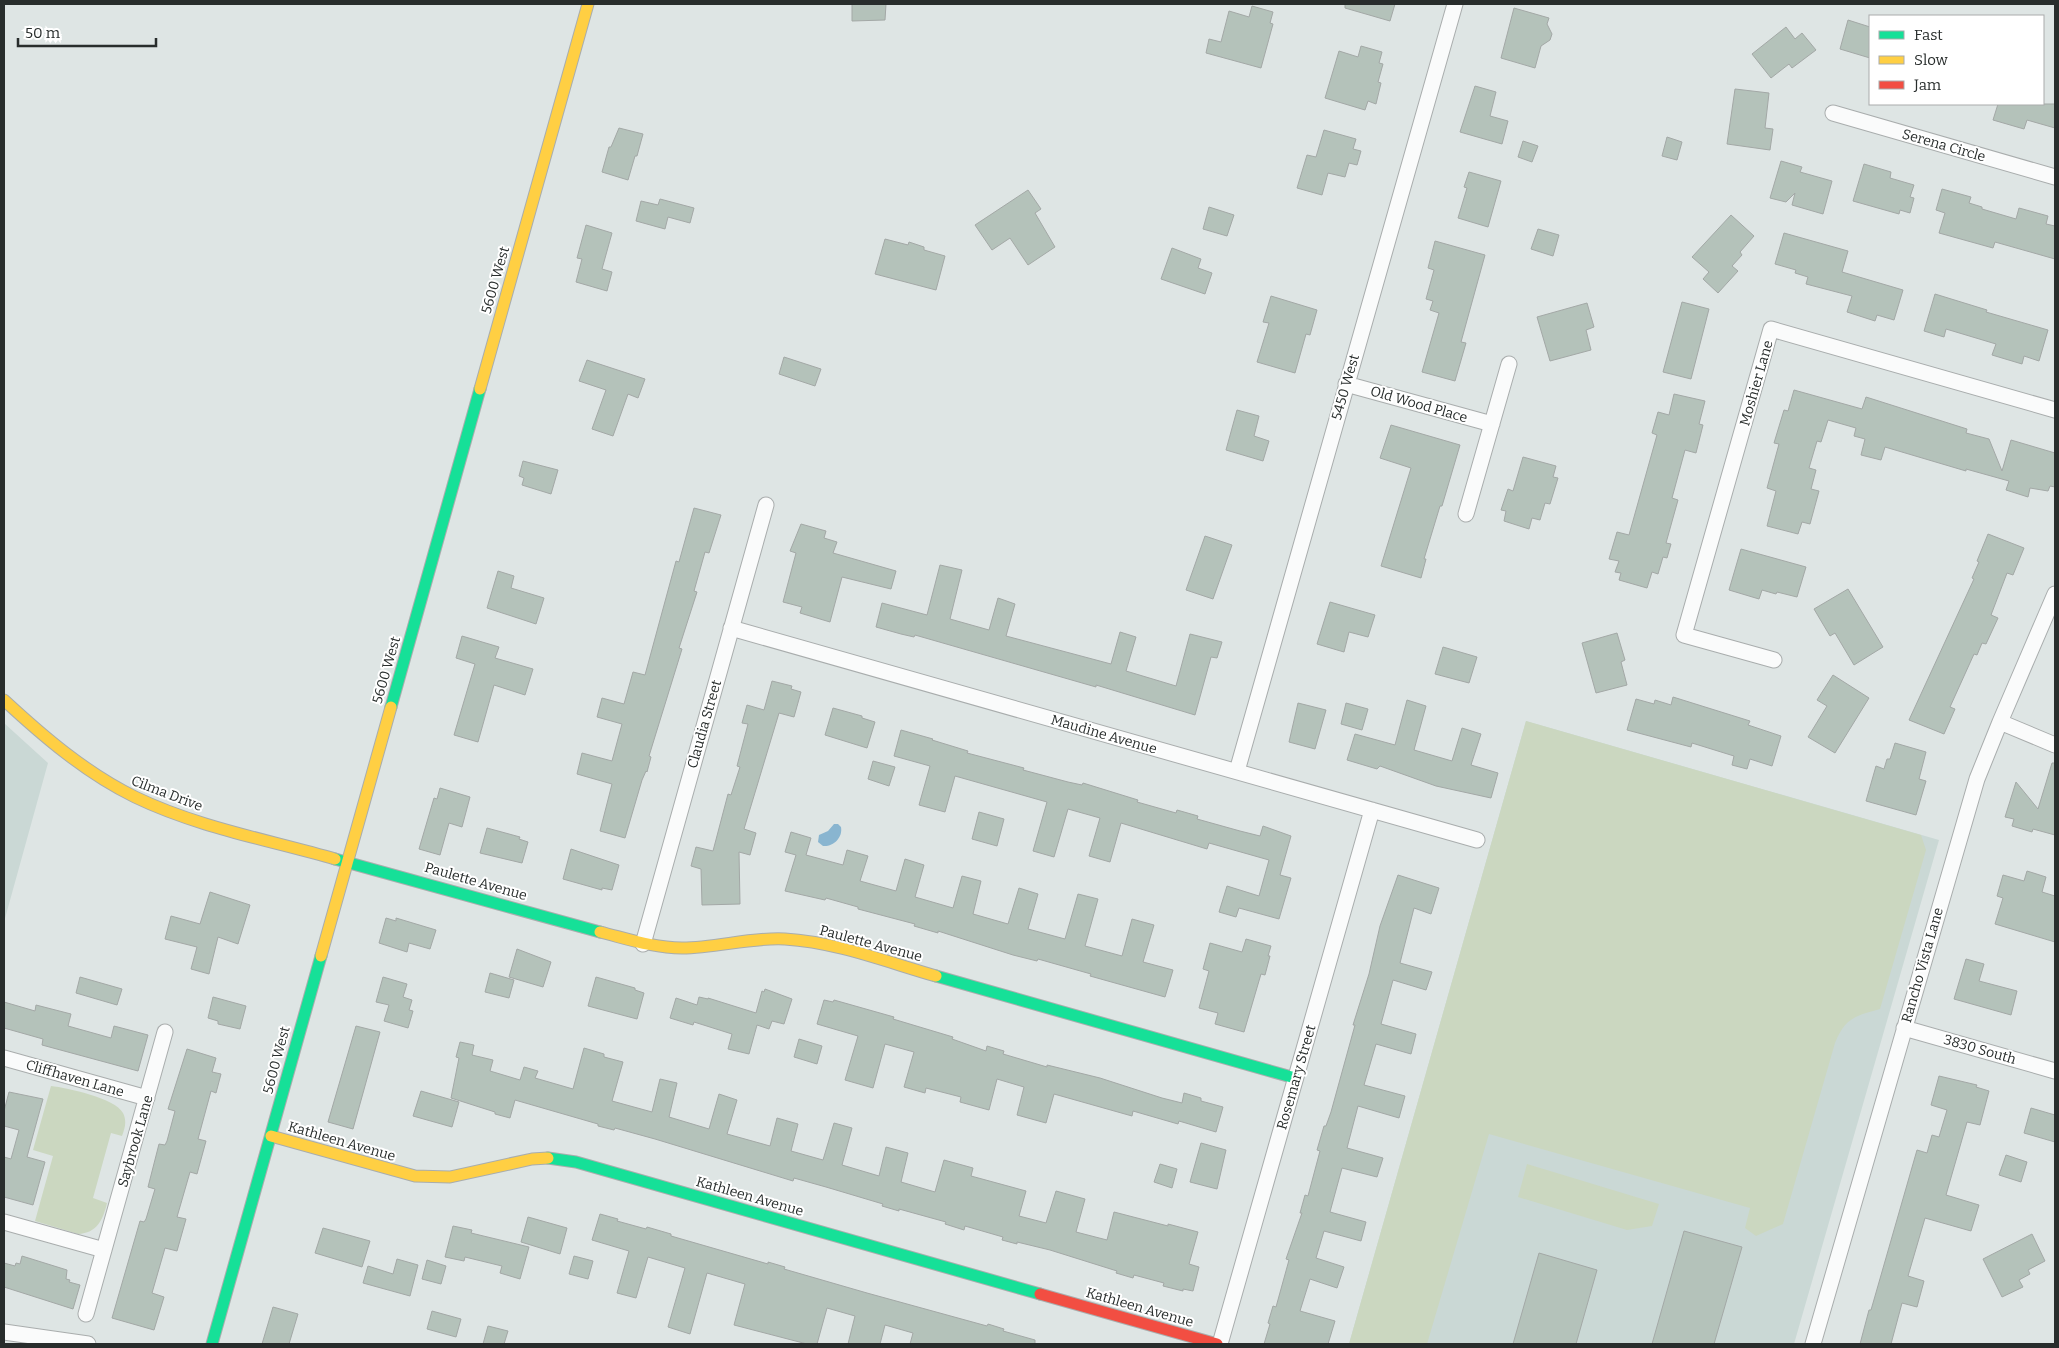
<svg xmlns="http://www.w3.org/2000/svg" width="2059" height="1348" viewBox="0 0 2059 1348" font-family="Bitter,serif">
	<rect width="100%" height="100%" fill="#dee5e4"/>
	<!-- built -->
	<path fill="#cad8d5" d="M1526,721L1939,840L1794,1344H1349Z
		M4,723L48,763L4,922Z"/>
	<!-- green -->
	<path fill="#cbd7c0" d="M1526,721L1921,835L1926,850L1880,1009C1855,1016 1845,1018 1835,1043L1783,1224L1756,1236L1745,1228L1750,1208L1489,1134L1427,1344H1349Z
		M51,1086C68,1088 115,1098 123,1113C127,1121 125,1128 122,1136L111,1133L93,1198L107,1203C103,1220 97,1233 78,1234L35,1221L53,1156L33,1150Z
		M1527,1164L1659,1204L1652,1226L1627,1230L1518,1197Z"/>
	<!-- water -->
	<path fill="#89b5d0" d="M834,824H838L841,827C843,838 833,847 823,846L818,842L819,835L828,831Z"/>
	<!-- building -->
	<path fill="#b4c2ba" stroke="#a3a8a6" d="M852,4H886L885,20L852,21Z
		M1345,4H1395L1390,21L1345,8Z
		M1252,6L1273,12L1270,23L1273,24L1261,68L1206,53L1209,39L1221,42L1229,11L1249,17Z
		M1514,8L1549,18L1547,24L1552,34L1550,40L1541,46L1535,68L1501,58Z
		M1848,20L1870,27V58L1840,49Z
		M1786,27L1795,39L1802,33L1816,50L1792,68L1789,64L1771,78L1752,54Z
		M1361,46L1382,52L1379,63L1383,64L1378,82L1381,83L1376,104L1368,101L1365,110L1325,98L1339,51L1358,57Z
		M1475,86L1496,92L1490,116L1508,121L1502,144L1460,132Z
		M1735,89L1769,93L1765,128L1773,129L1770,150L1727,144Z
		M1998,104H2055V128L2027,120L2024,129L1993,120Z
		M619,128L643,134L637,156H635L628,180L602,172L609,147H611Z
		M1324,130L1356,139L1353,149L1361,151L1357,165L1349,163L1345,177L1328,173L1322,195L1297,188L1307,155L1316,157Z
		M1667,137L1682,142L1677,160L1662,156Z
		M1523,141L1538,146L1532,162L1518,157Z
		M1781,161L1802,167L1800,172L1832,181L1823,214L1792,205L1795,193L1786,202L1770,198Z
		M1864,164L1891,172L1890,178L1914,185L1910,197L1914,198L1910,213L1900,210L1899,214L1853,201Z
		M1469,172L1501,181L1488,227L1458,218L1467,188L1464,187Z
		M1942,189L1971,197L1969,203L1982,207V209L2016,219L2019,208L2048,216L2046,224L2055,226V259L1995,242L1993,248L1939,233L1945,213L1936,210Z
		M1028,190L1041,209L1035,213L1055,247L1028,265L1010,238L992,250L975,225Z
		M660,199L694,208L690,223L668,217L665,229L636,221L641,201L658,205Z
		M1209,207L1234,215L1227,236L1203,229Z
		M1731,215L1754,236L1740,252L1742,255L1732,266L1738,271L1718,293L1703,279L1709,272L1692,257Z
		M586,225L612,233L602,269L612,272L607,291L576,282L582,259L577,258Z
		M1538,229L1559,235L1553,256L1531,249Z
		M1784,233L1848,251L1842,272L1903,290L1894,320L1877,315L1875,321L1847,312L1852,296L1806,284L1808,277L1795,273L1796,270L1775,264Z
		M885,239L908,245L909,242L924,247V250L945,256L936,290L875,274Z
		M1435,241L1485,255L1461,342L1466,343L1455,381L1422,372L1439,313L1430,310L1433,301L1426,299L1434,270L1428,268Z
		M1172,248L1201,259L1198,268L1212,273L1205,294L1161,279Z
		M1935,294L1987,310L1986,312L2048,330L2039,361L2024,356L2022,364L1992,355L1996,344L1946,329L1944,337L1924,331Z
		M1271,296L1317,310L1310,335L1306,334L1295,373L1257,362L1269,323L1263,322Z
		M1682,302L1709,309L1691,379L1663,372Z
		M1587,303L1594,327L1586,330L1591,350L1550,361L1537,317Z
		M784,357L821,369L815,386L779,374Z
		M587,360L645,379L638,398L628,394L613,436L592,429L606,390L579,381Z
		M1794,390L1862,409L1866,397L1967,429L1966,433L1989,439L2002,471L2011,440L2055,453V487L2050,486L2048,491L2030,488L2028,497L2006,490L2009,481L1966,469V471L1885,447L1881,460L1861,455L1865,439L1854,436L1856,428L1828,420L1821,442L1817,441L1809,468L1816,470L1811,489L1819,491L1810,524L1802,522L1798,534L1767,526L1776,491L1767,488L1779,444L1774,443L1784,410L1788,411Z
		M1674,394L1705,401L1699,424L1703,425L1696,453L1685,450L1672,498L1678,500L1666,543L1671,544L1667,558L1663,557L1658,574L1652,572L1647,588L1619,580L1621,573L1615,572L1619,561L1609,559L1617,532L1629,535L1657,435L1652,433L1658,412L1669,415Z
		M1237,410L1259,416L1254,436L1269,441L1263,461L1226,450Z
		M1391,425L1460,445L1442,506H1440L1424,559H1426L1421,578L1381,566L1411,468L1380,458Z
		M1523,457L1556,466L1553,477L1558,478L1550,504L1545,503L1540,520L1532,518L1529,529L1504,521L1506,511L1501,510L1508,489L1513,491Z
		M523,461L558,470L551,494L522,485L524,478L519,476Z
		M694,508L721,515L709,553L705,552L694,591L697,592L679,648L682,649L649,756L651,757L647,772L646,771L642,780L625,838L600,831L612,784L577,774L582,753L612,761L622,724L597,717L602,698L624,704L633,672L645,675L676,561L679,562Z
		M801,524L826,531L824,538L837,542L833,553L896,571L891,589L842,577L830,622L800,613L802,607L783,602L796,553L790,551Z
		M1988,534L2024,548L2013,575L2007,573L1991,615L1998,618L1986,644L1982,643L1977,655L1974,654L1950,707L1955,709L1944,734L1909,720L1974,579L1972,578L1979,562L1977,561Z
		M1205,536L1232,545L1213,599L1186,590Z
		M1741,549L1806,567L1797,597L1777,592L1776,594L1762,590L1759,599L1729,590Z
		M940,565L962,570L950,619L989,630L998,598L1015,604L1006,636L1111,664L1120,632L1136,637L1126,671L1176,686L1190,634L1222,642L1217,658L1211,657L1195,715L1096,685V687L915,635L914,637L901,634L876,627L882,603L927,615Z
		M498,571L514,576L511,588L544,598L536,624L487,608Z
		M1848,589L1883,647L1854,665L1835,633L1830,636L1814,609Z
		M1330,602L1375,615L1368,637L1349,632L1344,652L1317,644Z
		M1617,633L1625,660L1621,662L1627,685L1596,693L1582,643Z
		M462,636L499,647L495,658L533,669L525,695L494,685L478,742L454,735L475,664L456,658Z
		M1443,647L1477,657L1469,683L1435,674Z
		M1833,675L1869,698L1835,753L1808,737L1827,706L1817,700Z
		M772,681L792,686L791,689L801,692L794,717L779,713L744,829L756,833L750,855L739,852L740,904L702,905L701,869L691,866L696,847L713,851L728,794L731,795L740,767L737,766L748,724L742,723L747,705L764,710Z
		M1673,697L1750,721L1748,725L1781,736L1772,766L1750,759L1747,769L1732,765L1734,756L1692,743L1691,747L1627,730L1636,699L1654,704L1655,700L1671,705Z
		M1407,700L1426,706L1414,750L1452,761L1462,728L1481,734L1471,765L1498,773L1491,798L1436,786L1380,766L1377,769L1347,760L1355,734L1395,745Z
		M1298,703L1326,710L1315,749L1289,742Z
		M1346,703L1368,709L1362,730L1341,724Z
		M833,708L862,716V718L875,722L867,748L825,735Z
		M901,730L933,739L932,740L968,751L967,753L1024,768L1023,770L1068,782L1082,785L1083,783L1138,800L1137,802L1176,813L1177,810L1198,816L1197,819L1240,831L1260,836L1263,826L1291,836L1280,875L1291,878L1279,919L1239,908L1236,917L1219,912L1227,886L1259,896L1269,860L1209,843L1207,849L1121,823L1110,862L1089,856L1100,818L1068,809L1054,857L1033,851L1047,802L955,776L945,812L919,805L930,766L894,756Z
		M1895,743L1926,752L1919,779L1926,781L1916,815L1866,801L1876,766L1884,769L1887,759H1890Z
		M873,761L895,767L889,786L868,779Z
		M2052,763H2055V835L2033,829L2032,832L2012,826L2014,819L2005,817L2016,782L2038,809Z
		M440,788L470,797L462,827L449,823L440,855L419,849L434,798L437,799Z
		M979,812L1004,819L997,846L972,839Z
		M487,828L520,837L519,839L528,842L522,863L480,853Z
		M791,832L811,838L806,855L843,865L847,850L868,856L860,881L896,891L905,859L924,865L915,897L953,908L962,876L981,881L973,914L1008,924L1019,888L1038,894L1028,929L1065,939L1078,894L1098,899L1085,946L1122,956L1132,919L1154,925L1143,962L1173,970L1165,997L1090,976L1091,974L1038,959L1037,961L1013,955L938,931V933L914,926L915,924L858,909V907L826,898L825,900L785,891L796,855L785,852Z
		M571,849L619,865L612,890L602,888V890L563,879Z
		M2027,871L2046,877L2042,892L2055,896V942L1995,924L2003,898L1997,896L2003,875L2024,881Z
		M1398,875L1439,888L1431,914L1414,908L1400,963L1432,972L1426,990L1393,980L1381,1024L1416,1034L1411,1054L1376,1044L1364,1085L1405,1096L1399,1118L1358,1106L1347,1148L1383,1158L1377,1177L1342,1168L1330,1212L1366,1222L1361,1241L1324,1231L1316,1258L1344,1267L1337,1288L1310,1279L1300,1311L1335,1321L1328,1344H1264L1270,1324L1268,1323L1273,1306L1276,1307L1289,1260L1286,1259L1302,1213H1300L1305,1195L1308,1196L1320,1151L1317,1150L1324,1126H1326L1331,1112L1355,1025H1353L1369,974L1380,926Z
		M210,892L250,905L238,944L218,937L209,974L191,969L197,947L165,939L171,916L200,924Z
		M386,918L396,921V918L436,930L430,949L409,943L407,952L379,943Z
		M1246,939L1271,946L1268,956H1270L1265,975L1261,974L1244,1032L1215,1024L1218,1013L1199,1008L1209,971L1203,969L1210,943L1242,952Z
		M517,949L551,962L543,987L509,977Z
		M1966,959L1984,964L1979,981L2017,991L2011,1015L1954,999Z
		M490,973L514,980L509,998L485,992Z
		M80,977L122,989L117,1005L76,993Z
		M383,977L407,984L403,997L412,1000L409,1010L413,1011L408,1028L384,1021L389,1005L376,1002Z
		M596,977L635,988V990L644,993L637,1019L588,1006Z
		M765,989L792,999L784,1024L772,1021L769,1029L757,1025L749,1054L728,1049L732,1034L694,1022L693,1025L670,1018L676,998L697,1005L699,997L708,999V998L756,1013L762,991L764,992Z
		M213,997L246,1006L240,1029L218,1024V1021L208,1018Z
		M824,1000L833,1002L834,1000L894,1017L893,1019L953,1037L952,1039L986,1051L987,1046L1004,1051L1003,1054L1047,1067V1065L1100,1078L1162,1098L1182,1103L1184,1093L1201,1098V1101L1223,1107L1216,1132L1179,1121L1178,1124L1133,1111L1132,1116L1054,1094L1046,1123L1017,1115L1024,1087L997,1079L989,1110L960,1102L961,1097L926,1088L925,1093L904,1087L914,1052L885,1044L873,1088L845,1080L858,1036L817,1024Z
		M4,1002L35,1011L36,1005L71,1014L68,1026L111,1038L114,1026L148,1035L138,1071L42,1045L43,1039L4,1028Z
		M356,1026L380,1032L353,1129L328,1122Z
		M799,1039L822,1046L817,1064L794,1057Z
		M460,1042L474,1045L472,1055L493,1060L490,1071L520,1080L524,1067L538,1071L535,1078L573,1089L584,1048L604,1054V1057L623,1062L612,1101L652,1112L660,1079L677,1083L669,1117L709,1129L719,1094L737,1100L727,1134L770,1146L777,1118L798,1124L791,1151L823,1160L834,1123L852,1128L842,1165L879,1176L886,1147L908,1153L901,1182L935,1192L944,1160L973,1168L971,1176L1026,1191L1019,1216L1046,1223L1056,1191L1085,1199L1076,1232L1107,1240L1114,1212L1168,1226V1224L1198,1232L1189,1264L1199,1267L1193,1291L1183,1289V1291L1163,1286L1164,1283L1134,1275L1133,1278L1116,1273L1117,1271L1050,1250L1017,1242V1244L1002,1240L1003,1237L965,1226L964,1230L945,1224L946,1222L899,1209V1211L882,1206L883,1204L826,1187L794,1178L793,1181L655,1139L615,1128L614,1130L598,1126V1124L515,1100L510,1118L495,1114V1112L451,1098L459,1058L456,1057Z
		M187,1049L216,1058L212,1072L221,1074L216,1093L211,1091L198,1139L206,1141L197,1174L190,1172L177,1217L186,1219L177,1251L165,1248L152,1293L164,1297L154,1330L112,1318L140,1221L144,1222L146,1219L155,1189L148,1187L159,1144L165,1145L167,1141L175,1111L168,1109Z
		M1939,1076L1977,1085L1976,1087L1989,1091L1980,1125L1967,1122L1946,1195L1979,1205L1971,1231L1925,1218L1908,1276L1924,1281L1917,1307L1902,1303L1891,1344H1860L1869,1310H1871L1917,1150L1927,1153L1932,1135L1939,1137L1947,1110L1931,1105Z
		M421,1091L459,1102L452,1127L413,1116Z
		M9,1092L43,1099L27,1157L45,1162L33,1205L4,1197V1157L11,1159L19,1130L4,1126V1111Z
		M2031,1108L2055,1115V1142L2024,1133Z
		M1201,1143L1226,1150L1217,1189L1190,1182Z
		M2006,1155L2027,1162L2021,1182L1999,1175Z
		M1160,1164L1177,1169L1172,1188L1154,1182Z
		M600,1214L618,1219L617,1221L646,1229L647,1227L671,1234V1236L768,1264V1262L785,1267L784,1269L867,1293L987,1326L988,1324L1004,1329L1003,1331L1035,1340V1344H910L913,1333L885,1325L880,1344H848L855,1316L827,1308L817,1344H807L734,1325L745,1284L707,1273L690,1334L668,1327L685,1268L648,1257L636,1298L617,1293L629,1251L592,1240Z
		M528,1217L567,1228L560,1254L521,1242Z
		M453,1226L472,1230L471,1233L529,1247L520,1279L500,1273L502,1266L465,1257L464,1261L445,1257Z
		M323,1228L370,1241L362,1267L315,1253Z
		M1684,1231L1742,1247L1714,1344H1652Z
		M2032,1234L2045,1261L2028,1270L2030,1274L2019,1280L2023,1287L2002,1297L1983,1259Z
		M1539,1253L1597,1270L1576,1344H1513Z
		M22,1256L67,1270L66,1279L70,1280L69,1282L80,1285L73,1309L4,1287V1263L15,1266L16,1263L20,1264Z
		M574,1256L593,1261L588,1279L569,1274Z
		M397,1259L418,1265L410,1296L363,1283L368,1266L393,1274Z
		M427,1260L446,1266L441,1284L422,1279Z
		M273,1307L298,1314L289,1344H262Z
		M432,1311L461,1319L456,1337L427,1329Z
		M488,1326L508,1331L504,1344H483Z"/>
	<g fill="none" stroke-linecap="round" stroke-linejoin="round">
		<!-- street casing -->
		<g stroke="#a9adad" stroke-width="17">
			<path id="street" d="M1833,113L2055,177
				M1346,384L1492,424
				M1466,514L1509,364
				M731,628L1477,840
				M1774,660L1684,635L1771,329L2055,410
				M2000,722L2055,745
				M1237,771L1455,4
				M643,944L766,505
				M1904,1028L2055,1071
				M4,1058L147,1098
				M4,1222L104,1250
				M86,1314L165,1032
				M4,1332L88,1344
				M1220,1344L1372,810
				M1813,1344L1977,779L2000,722L2055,594"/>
		</g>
		<!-- fast casing -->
		<g stroke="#a9adad" stroke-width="13">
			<path id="fast" d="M391,707L480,389
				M335,859L600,932
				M936,976L1295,1078
				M548,1158L576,1162L1040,1294
				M212,1344L321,956"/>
		</g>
		<!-- slow casing -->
		<g stroke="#a9adad" stroke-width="13">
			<path id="slow" d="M480,389L588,4
				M4,700C44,737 86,773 135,797C197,827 269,840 335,859
				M600,932C628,939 654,948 682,948C717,948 750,937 785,939C836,942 887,962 936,976
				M321,956L391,707
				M271,1136L415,1176L450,1177L532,1159L548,1158"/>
		</g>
		<!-- jam casing -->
		<g stroke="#a9adad" stroke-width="13">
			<path id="jam" d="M1040,1294L1217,1344"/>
		</g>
		<!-- street -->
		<use href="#street" stroke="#fafbfb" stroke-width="15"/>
		<!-- fast -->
		<use href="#fast" stroke="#16e098" stroke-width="11"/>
		<!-- slow -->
		<use href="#slow" stroke="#ffcf43" stroke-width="11"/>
		<!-- jam -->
		<use href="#jam" stroke="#f24e42" stroke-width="11"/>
	</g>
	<g text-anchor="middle" stroke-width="4" stroke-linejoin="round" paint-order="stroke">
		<!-- street labels -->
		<g font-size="14" fill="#282d2c" stroke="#fff">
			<text transform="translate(1944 145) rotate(16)" y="5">Serena Circle</text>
			<text transform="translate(495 280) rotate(-74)" y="5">5600 West</text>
			<text transform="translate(1756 383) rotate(-74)" y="5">Moshier Lane</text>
			<text transform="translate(1345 387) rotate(-74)" y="5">5450 West</text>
			<text transform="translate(1419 404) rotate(16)" y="5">Old Wood Place</text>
			<text transform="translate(386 670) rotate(-74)" y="5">5600 West</text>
			<text transform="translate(704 724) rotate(-74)" y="5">Claudia Street</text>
			<text transform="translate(1104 734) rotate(16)" y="5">Maudine Avenue</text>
			<text transform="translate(167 793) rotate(21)" y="5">Cilma Drive</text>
			<text transform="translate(476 881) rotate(16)" y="5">Paulette Avenue</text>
			<text transform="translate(871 943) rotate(15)" y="5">Paulette Avenue</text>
			<text transform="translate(1922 965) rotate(-74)" y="5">Rancho Vista Lane</text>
			<text transform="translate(1980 1049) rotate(16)" y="5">3830 South</text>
			<text transform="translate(276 1060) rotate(-75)" y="5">5600 West</text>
			<text transform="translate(1296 1077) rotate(-74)" y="5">Rosemary Street</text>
			<text transform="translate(75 1078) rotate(16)" y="5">Cliffhaven Lane</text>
			<text transform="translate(135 1141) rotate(-74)" y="5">Saybrook Lane</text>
			<text transform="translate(342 1141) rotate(16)" y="5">Kathleen Avenue</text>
			<text transform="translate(750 1196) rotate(16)" y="5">Kathleen Avenue</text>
			<text transform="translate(1140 1307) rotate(16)" y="5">Kathleen Avenue</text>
		</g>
	</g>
	<!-- border -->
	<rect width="2059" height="1348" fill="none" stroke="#282d2c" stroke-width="10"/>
	<!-- legend -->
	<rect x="1869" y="15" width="175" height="90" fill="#ffffff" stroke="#a9abab"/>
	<rect x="1879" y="31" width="25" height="8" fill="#16e098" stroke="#a9abab"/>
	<text x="1914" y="40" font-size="15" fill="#282d2c">Fast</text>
	<rect x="1879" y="56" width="25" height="8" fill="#ffcf43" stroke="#a9abab"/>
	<text x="1914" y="65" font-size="15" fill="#282d2c">Slow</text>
	<rect x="1879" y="81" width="25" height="8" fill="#f24e42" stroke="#a9abab"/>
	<text x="1914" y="90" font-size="15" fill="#282d2c">Jam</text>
	<!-- scale -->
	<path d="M18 38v8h138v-8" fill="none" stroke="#282d2c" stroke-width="2.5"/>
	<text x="25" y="38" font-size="15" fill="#282d2c" stroke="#ffffff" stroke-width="4" paint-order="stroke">50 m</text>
</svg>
